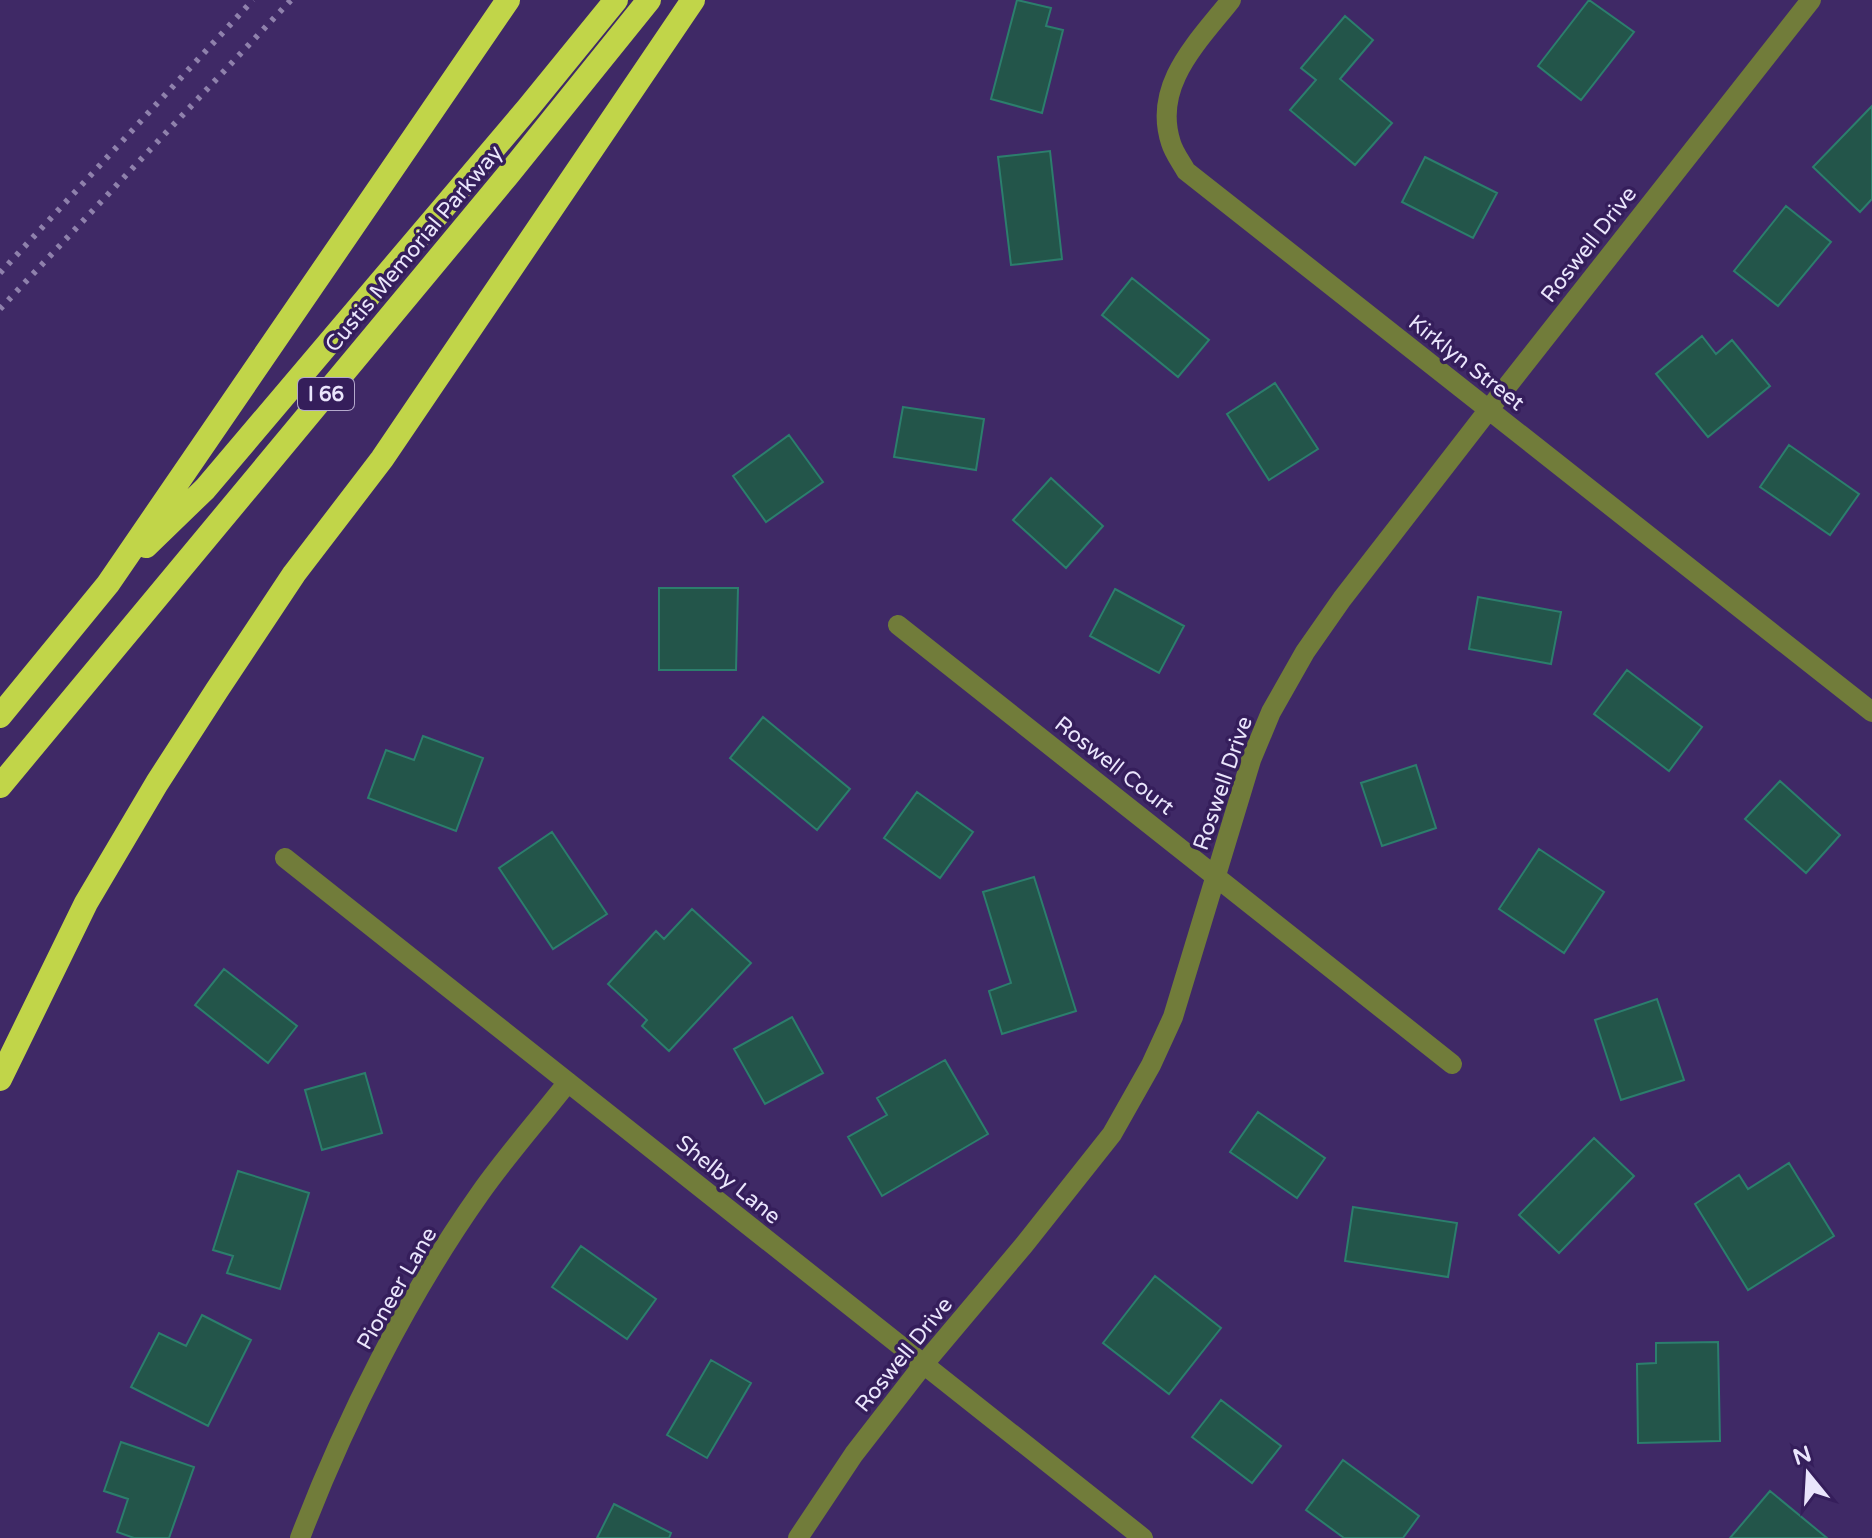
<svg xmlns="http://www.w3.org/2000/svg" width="1872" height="1538" viewBox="0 0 1872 1538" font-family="'Varela Round',sans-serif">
	<rect width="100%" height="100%" fill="#3f2966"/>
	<!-- building -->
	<path fill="#23554a" stroke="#2c7e6d" stroke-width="2" d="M1017,0L1051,8L1046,26L1063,30L1042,113L991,99Z
		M1589,0L1634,32L1581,100L1538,66Z
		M1345,16L1373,40L1340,79L1392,123L1355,165L1290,110L1316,80L1301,68Z
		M1872,106V199L1860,212L1813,167Z
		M1050,151L1062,259L1011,265L998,157Z
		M1425,157L1497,193L1473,238L1402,202Z
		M1786,206L1831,242L1778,306L1734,271Z
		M1132,278L1209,340L1178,377L1102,315Z
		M1702,336L1716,354L1732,340L1770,386L1708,437L1656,374Z
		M1275,383L1318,449L1269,480L1227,414Z
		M903,407L984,419L976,470L894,457Z
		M789,435L823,482L766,522L733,476Z
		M1789,445L1859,494L1830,535L1760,487Z
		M1051,478L1103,526L1066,568L1013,520Z
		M659,588H738L736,670H659Z
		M1115,589L1184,626L1159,673L1090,636Z
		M1478,597L1561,612L1551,664L1469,649Z
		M1627,670L1702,727L1669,771L1594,714Z
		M763,717L850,789L817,830L730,758Z
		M423,736L483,758L456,831L368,798L386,750L414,760Z
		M1416,765L1436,828L1382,846L1361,783Z
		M1780,781L1840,835L1806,873L1745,819Z
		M917,792L973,832L940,878L884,838Z
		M552,832L607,914L553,949L499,868Z
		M1539,849L1604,892L1564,953L1499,909Z
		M1034,877L1076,1011L1002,1034L989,991L1011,983L983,892Z
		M692,909L751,963L669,1051L642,1026L647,1020L608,984L656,931L664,939Z
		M224,969L297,1026L268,1063L195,1005Z
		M1657,999L1684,1080L1621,1100L1595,1020Z
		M792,1017L823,1073L765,1104L734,1049Z
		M945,1060L988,1134L882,1196L848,1137L887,1115L877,1098Z
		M365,1073L382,1133L322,1150L305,1090Z
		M1258,1112L1325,1158L1297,1198L1230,1152Z
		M1594,1138L1634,1176L1559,1253L1519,1215Z
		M1789,1163L1834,1236L1748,1290L1695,1204L1739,1175L1748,1189Z
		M238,1171L309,1193L280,1289L227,1273L233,1256L213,1250Z
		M1353,1207L1457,1223L1448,1277L1345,1261Z
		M581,1246L656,1299L627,1339L552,1287Z
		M1155,1276L1221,1328L1169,1394L1103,1343Z
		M202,1315L251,1340L208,1426L131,1387L159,1333L186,1346Z
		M1718,1342L1720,1441L1638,1443L1637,1364L1656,1363V1343Z
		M711,1360L751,1383L707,1458L667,1435Z
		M1221,1400L1281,1446L1252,1483L1192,1437Z
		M121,1442L194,1467L169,1538H134L117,1532L128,1499L104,1491Z
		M1343,1460L1419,1516L1403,1538H1344L1306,1510Z
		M1770,1491L1827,1538H1730Z
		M614,1504L671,1533L669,1538H597Z"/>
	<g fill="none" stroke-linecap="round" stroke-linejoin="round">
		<!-- minor -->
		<path stroke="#717c3a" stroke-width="20" d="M1231,0C1198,42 1152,85 1171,143C1174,153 1181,162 1186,171L1872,712
			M898,625L1452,1064
			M285,858L1143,1538
			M300,1538C345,1420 408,1295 481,1192C508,1154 539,1119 568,1082
			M798,1538L854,1454L923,1365L1024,1245L1112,1134L1151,1065L1173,1017L1251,760L1271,712L1305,652L1342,599L1490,408L1811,0"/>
		<!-- highway -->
		<path stroke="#c1d549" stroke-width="24" d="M146,546L205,489L528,108L616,0
			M0,716L108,584L508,0
			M0,786L507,176L649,0
			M0,1079L86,903L157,783L217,690L294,574L382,459L693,0"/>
		<!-- rail -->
		<path stroke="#8f81ac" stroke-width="6" stroke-dasharray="4 8" stroke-linecap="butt" d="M0,273L253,0
			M0,309L291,0"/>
	</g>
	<g text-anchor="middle" stroke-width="7" stroke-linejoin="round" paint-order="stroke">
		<!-- shield labels -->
		<rect fill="#351e5b" stroke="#b4a9cc" stroke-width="2" x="298" y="378" width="56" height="32" rx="6"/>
		<g font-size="20" font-weight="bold" fill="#eae5fc">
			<text x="326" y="401">I 66</text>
		</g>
		<!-- street labels -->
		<g font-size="22" fill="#eae5fc" stroke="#351e5b">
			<text transform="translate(1588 244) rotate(-52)" y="8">Roswell Drive</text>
			<text transform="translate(413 248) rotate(-50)" y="8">Custis Memorial Parkway</text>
			<text transform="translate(1467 362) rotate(38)" y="8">Kirklyn Street</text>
			<text transform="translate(1115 765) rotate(38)" y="8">Roswell Court</text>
			<text transform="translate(1222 783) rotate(-71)" y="8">Roswell Drive</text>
			<text transform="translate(729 1179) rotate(39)" y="8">Shelby Lane</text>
			<text transform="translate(396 1288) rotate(-60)" y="8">Pioneer Lane</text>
			<text transform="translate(903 1354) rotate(-51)" y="8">Roswell Drive</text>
		</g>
	</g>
	<!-- north arrow -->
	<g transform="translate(1808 1474) rotate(342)" stroke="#351e5b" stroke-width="6" paint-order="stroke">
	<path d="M0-6L14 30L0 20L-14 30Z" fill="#eae5fc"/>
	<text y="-12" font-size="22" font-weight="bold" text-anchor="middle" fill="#eae5fc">N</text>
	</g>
</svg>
